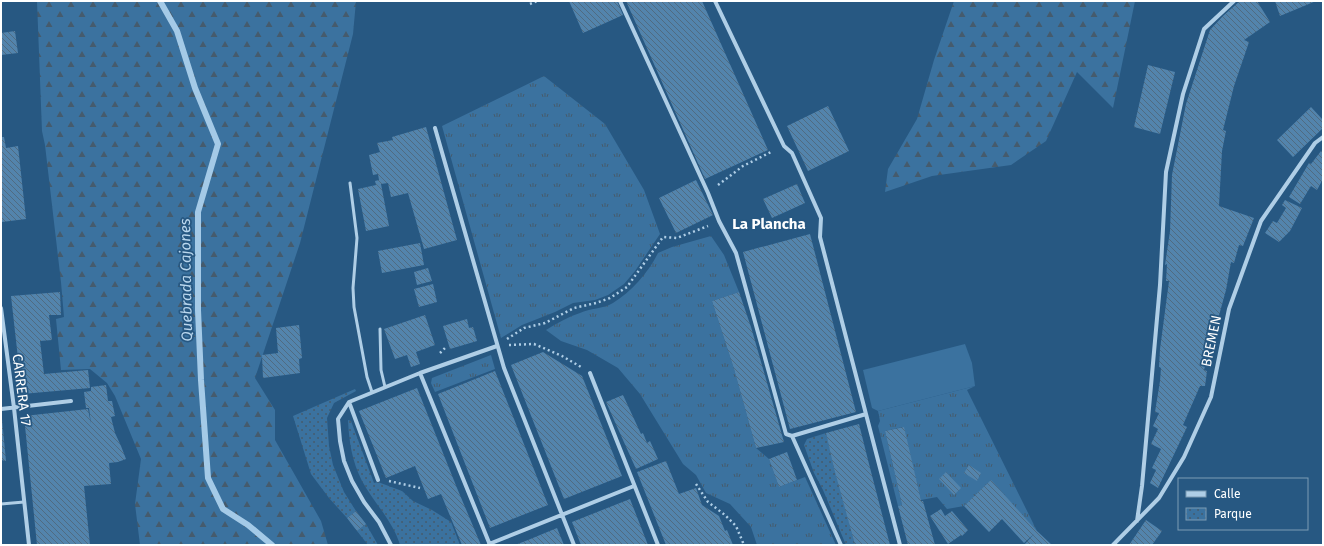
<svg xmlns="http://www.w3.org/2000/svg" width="1324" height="546" viewBox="0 0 1324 546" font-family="'Fira Sans',sans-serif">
	<defs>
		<pattern id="grass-tufts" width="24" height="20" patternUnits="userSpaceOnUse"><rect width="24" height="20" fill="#3b729f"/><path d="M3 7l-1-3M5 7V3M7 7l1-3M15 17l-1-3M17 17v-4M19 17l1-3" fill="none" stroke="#455b6d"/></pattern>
		<pattern id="forest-firs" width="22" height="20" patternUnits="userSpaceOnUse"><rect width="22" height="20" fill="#3b729f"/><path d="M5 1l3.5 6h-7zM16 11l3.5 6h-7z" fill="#455b6d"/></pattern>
		<pattern id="park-dots" width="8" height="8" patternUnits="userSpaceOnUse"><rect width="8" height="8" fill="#3b729f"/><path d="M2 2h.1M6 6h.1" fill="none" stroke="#455b6d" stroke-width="1.8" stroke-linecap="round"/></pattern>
		<pattern id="building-back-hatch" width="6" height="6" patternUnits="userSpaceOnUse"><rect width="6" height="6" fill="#5384ac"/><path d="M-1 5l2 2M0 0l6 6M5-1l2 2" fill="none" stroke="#506b81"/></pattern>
	</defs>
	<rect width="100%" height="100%" fill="#275882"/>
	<!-- grass -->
	<path fill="url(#grass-tufts)" d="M544,76L605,124L644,190L660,234L635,271L624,284L608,295L595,300L573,303L555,312L522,325L501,338L442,126Z
		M711,236L724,255L739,292L712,301L734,369L756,448L769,459L779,487L805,477L836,545H757L751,527L730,504L706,493L696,475L683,464L640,394L618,368L587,350L561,341L546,330C557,323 568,317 580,313C590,308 603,309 613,303C631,292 649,272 658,253L672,247Z
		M491,355L495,369L435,392L431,383L432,378Z
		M975,386L967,390L1037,531L991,481L964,506L947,509L937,497L921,500L903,427L885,431L902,505L898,506L878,426L880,421L878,411Z"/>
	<!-- forest -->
	<path fill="url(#forest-firs)" d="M37,1H356L353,34L300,243L255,378L275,410V440L321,521L328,545H140L135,504L141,459L115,396L107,383L90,369L61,370L56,319L64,317L61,282L45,145L42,131Z
		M954,1H1135L1113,108L1077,72L1046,141L1011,165L932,176L885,192L888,169L917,119L934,60Z"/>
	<!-- park -->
	<path fill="url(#park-dots)" d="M355,389L356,391L334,403L327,418L329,446L333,465L344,492L356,511L347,518L329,498L311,474L293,416Z
		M348,420L351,421L374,483L378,482L402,491L413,501L432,510L451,522L460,545H400C393,521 374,503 362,481C352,461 349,442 348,420Z
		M826,433L855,545H846L823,490L814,473L804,445L807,439Z
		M366,524L378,545H368L357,531Z"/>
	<!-- pitch -->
	<path fill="#3b729f" d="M965,344L972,363L975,386L878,411L872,408L863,370Z"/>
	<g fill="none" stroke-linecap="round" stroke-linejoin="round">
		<!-- stream -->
		<path stroke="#a4cae7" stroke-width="6" d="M160,1L177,31L195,88L218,144L198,212V310L201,380L208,478L223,509L248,525L272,545"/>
	</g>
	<!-- building -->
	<path fill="url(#building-back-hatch)" d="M569,1H617L623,15L583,33Z
		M626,1H702L768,150L705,179Z
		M1240,1H1257L1270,22L1244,40L1249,42L1234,86L1223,130L1226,131L1222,151L1219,206L1254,218L1243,246L1239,245L1234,263L1231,262L1226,290L1204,370L1207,371L1205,386H1200L1183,425L1187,427L1158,488L1150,483L1156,470L1152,468L1161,449L1151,444L1158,429L1153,426L1159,413L1155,412L1160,381L1161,368L1159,367L1160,349L1169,281H1166L1167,264L1165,265L1170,231L1172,175L1186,104L1210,30L1223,16Z
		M1275,1H1316L1280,16Z
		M15,31L18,53L1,55V33Z
		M1148,65L1175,72L1160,134L1134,127Z
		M828,106L849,151L808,171L787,126Z
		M1311,107L1323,120V128L1293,157L1277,140Z
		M426,127L457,240L424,249L408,193L391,197L388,183L381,184L389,226L366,231L358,189L376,185L375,181L379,180L378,174L373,175L369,155L380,152L377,143L393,140L392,137Z
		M1,137H4L6,148L18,146L26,219L2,222L1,211Z
		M1321,151L1323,152V179L1317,190L1311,186L1300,204L1289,197L1309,163L1311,164Z
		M696,180L713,215L676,233L659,198Z
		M797,184L805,203L772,218L763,199Z
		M1285,200L1302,208L1290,231L1279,242L1265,233L1273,221L1277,223L1286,208L1282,205Z
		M810,234L856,412L790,429L743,252Z
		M420,243L424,265L382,273L378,251Z
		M428,268L432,281L417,285L414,272Z
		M433,284L437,302L419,307L414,289Z
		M60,292L61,315H49L52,340L40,341L44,374L88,370L90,388L22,394L11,296Z
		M739,292L751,327L784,442L756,448L734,369L712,301Z
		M425,315L435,345L416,352L420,364L411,367L407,355L395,359L384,329Z
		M467,319L469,328L473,327L477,341L450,349L443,326Z
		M299,325L302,358L299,359L300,373L263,378L262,355L278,353L276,328Z
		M543,352L582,376L622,476L564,499L511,365Z
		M495,371L548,505L490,528L438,394Z
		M106,385L108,401H112L115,416L111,417L115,433L121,446L126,459L118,462L109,463L111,484L84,486L90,545H37L24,416L88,409L91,424L89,408H86L84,392L91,391V387Z
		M417,388L457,488L481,545H462L441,494L428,499L415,466L386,478L359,411Z
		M623,395L641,434L643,433L647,443L650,441L658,459L636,469L606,402Z
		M1,419H2L6,461L1,460Z
		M859,424L868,460L890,545H855L834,468L826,433Z
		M904,427L921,500V501H923L935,545H908L898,506L902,505L885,431Z
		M787,452L797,480L779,487L769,459Z
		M666,461L679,494L696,488L702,505L719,516L725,531L727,530L733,545H666L637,472Z
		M969,465L981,473L977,481L964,473Z
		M946,472L961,488L954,495L939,479Z
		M991,480L1037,531L1052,545H1024L1034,534L1024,543L1002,519L989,532L964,506Z
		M630,499L648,545H581L572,522Z
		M941,509L945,516L952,511L968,530L962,536L961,535L948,544L930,516Z
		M356,511L366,524L357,531L347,518Z
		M1146,520L1162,531L1152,545H1129Z
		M557,528L564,545H515L528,540Z"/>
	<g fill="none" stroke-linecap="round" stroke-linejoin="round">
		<!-- path -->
		<path stroke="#afcee6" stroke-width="2.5" stroke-dasharray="2 3" stroke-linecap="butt" d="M530,4L537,1
			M718,185L743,166L773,151
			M507,339L524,328L545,323L574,308L596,303L610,298L627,287L663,237L677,238L708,226
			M509,345L534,344L562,356L581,367
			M440,353L445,348
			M389,481L420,488
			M696,484L708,502L725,515L736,526L744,545"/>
		<!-- lane -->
		<path stroke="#afcee6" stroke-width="3" d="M350,183L357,238L353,288L354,307L367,377L372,392
			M380,329L381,370L385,387
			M1,504L24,502"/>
		<!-- street -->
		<path stroke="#afcee6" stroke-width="4" d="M620,1L708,193L719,221L736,253L786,434L792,436L841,545
			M715,1L784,146L792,153L821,218L820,237L900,545
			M435,128L504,368L574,545
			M1,308L14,408L29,545
			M420,373L490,545
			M590,373L658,545
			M349,402L378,480
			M1,409L71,401
			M792,436L866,414
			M1137,521L1142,486L1160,285L1166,172L1183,94L1204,29L1234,1
			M489,544L634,486
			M391,545L379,522L364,502L352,481L344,461L340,441L338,419L349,402L420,373L497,346
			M1113,545L1159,498L1184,457L1211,397L1229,309L1261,221L1315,143L1323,137"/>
	</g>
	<g text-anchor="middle" stroke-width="3.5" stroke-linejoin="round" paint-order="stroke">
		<!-- street labels -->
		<g font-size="14" fill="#fff" stroke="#275882">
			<text transform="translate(1211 341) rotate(-78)" y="5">BREMEN</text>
			<text transform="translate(22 390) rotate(83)" y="5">CARRERA 17</text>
		</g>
		<!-- neighbourhood labels -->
		<g font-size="15" font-weight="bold" fill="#fff" stroke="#275882">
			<text x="769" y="229">La Plancha</text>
		</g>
		<!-- water labels -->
		<g font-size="15" font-style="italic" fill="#bad7ee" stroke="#275882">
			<text transform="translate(186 280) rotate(-91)" y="5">Quebrada Cajones</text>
		</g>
	</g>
	<!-- border -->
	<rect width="1324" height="546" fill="none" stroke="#ffffff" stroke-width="4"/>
	<!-- legend -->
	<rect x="1178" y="478" width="130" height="52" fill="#275882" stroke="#7d9bb4"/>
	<rect x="1186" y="491" width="20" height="6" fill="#afcee6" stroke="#7d9bb4"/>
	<text x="1214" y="498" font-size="12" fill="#ffffff">Calle</text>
	<rect x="1186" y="508" width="20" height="12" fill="url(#park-dots)" stroke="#7d9bb4"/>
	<text x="1214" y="518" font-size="12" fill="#ffffff">Parque</text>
</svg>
